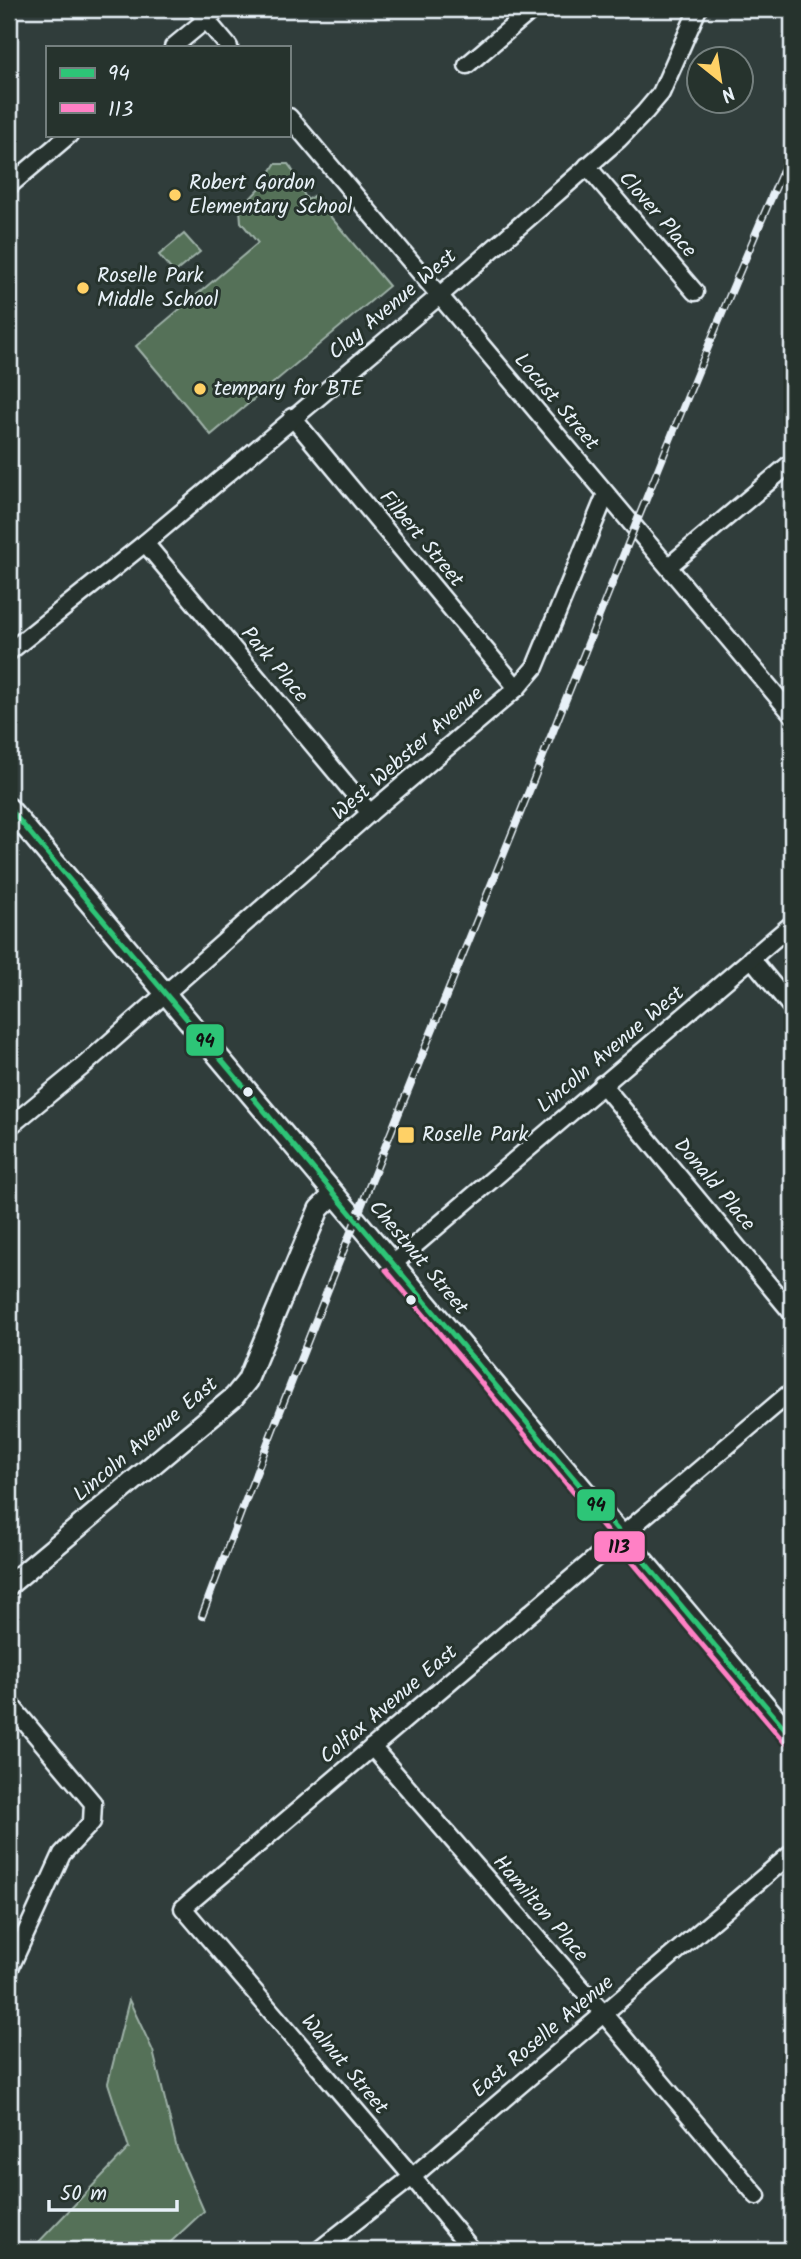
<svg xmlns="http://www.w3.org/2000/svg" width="801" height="2259" font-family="Kalam,sans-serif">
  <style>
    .green { fill: #557158; stroke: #9eb1a8; stroke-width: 2 }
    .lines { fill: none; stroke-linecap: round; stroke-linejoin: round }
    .minor-casing { stroke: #e8f1f8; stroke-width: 21 }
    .tertiary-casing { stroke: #e8f1f8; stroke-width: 24 }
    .minor { stroke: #26332d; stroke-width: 16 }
    .tertiary { stroke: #26332d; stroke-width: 19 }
    .rail-casing { stroke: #e8f1f8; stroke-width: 8 }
    .rail { stroke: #26332d; stroke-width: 5; stroke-dasharray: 16; stroke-linecap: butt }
    .bus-1-casing { stroke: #26332d; stroke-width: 10 }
    .bus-2-casing { stroke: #26332d; stroke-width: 10 }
    .bus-1 { stroke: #2dc577; stroke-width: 5 }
    .bus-2 { stroke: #ff80c5; stroke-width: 5 }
    .poi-dot { fill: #ffd166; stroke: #26332d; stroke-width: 2.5 }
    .bus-dot { fill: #e8f1f8; stroke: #26332d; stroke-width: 2.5 }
    .labels { text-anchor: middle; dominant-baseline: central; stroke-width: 6; stroke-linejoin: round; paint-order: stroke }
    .poi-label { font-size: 21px; fill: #e8f1f8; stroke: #26332d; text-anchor: start }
    .street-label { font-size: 21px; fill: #e8f1f8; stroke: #26332d }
    .line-badge { stroke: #26332d; stroke-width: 2.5 }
    .pale-badge-label { font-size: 19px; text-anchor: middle; font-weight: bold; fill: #111 }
  </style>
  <rect width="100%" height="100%" fill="#303d3b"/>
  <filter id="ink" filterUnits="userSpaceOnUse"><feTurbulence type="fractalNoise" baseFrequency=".0143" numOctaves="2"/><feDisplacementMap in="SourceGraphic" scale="14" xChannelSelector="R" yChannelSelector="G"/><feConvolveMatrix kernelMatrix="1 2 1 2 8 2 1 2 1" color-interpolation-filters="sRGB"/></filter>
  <g filter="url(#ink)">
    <!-- green -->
    <g class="green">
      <path d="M275,164h13c10,11 10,25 20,36l5,-4 76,90 -178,149 -75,-89 122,-103 -17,-21 -1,-13 22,-23z"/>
      <path d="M184,234l16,18 -26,21 -15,-18z"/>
      <path d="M129,2000l24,51 24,98 27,62 -42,39h-131l98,-102 -21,-65z"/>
    </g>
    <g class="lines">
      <!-- minor casing -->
      <g class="minor-casing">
        <g id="minor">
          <path d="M197,9l32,38"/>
          <path d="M173,47l46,-38"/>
          <path d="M467,65l66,-56"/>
          <path d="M289,117l503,597"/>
          <path d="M587,166l108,126"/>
          <path d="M9,186l60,-51"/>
          <path d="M292,417l225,271"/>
          <path d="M145,543l225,270"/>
          <path d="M669,566l123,-104"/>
          <path d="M9,652l136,-109 294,-247 180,-157 26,-27 16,-19 37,-84"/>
          <path d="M751,958l41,50"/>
          <path d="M602,1084l190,229"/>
          <path d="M9,1127l73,-60 288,-254 147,-125 18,-21 71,-173"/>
          <path d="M393,1264l399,-340"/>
          <path d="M9,1703l84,100 -1,19 -30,32 -53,116"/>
          <path d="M372,1747l231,266 154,183"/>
          <path d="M319,2250l93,-73 380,-324"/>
          <path d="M472,2250l-68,-83 -221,-259 609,-517"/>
        </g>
      </g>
      <!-- tertiary casing -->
      <g class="tertiary-casing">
        <g id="tertiary">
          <path d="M9,808l783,929"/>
          <path d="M9,1585l225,-188 13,-16 72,-172 15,-15"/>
        </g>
      </g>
      <!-- minor -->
      <use href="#minor" class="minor"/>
      <!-- tertiary -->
      <use href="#tertiary" class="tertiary"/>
      <!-- rail casing -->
      <g class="rail-casing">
        <path id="rail" d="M202,1616c99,-266 207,-528 313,-790 91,-226 179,-453 277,-676"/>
      </g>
      <!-- rail -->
      <use href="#rail" class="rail"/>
      <!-- bus-1 casing -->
      <g class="bus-1-casing">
        <path id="bus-1" d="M9,808l783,929"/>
      </g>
      <!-- bus-2 casing -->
      <g class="bus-2-casing">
        <path id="bus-2" d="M386,1270l399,473"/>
      </g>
      <!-- bus-1 -->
      <use href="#bus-1" class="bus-1"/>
      <!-- bus-2 -->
      <use href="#bus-2" class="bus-2"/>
    </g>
  </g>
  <!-- markers -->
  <g class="poi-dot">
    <circle cx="175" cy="195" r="7"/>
    <circle cx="83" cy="288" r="7"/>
    <circle cx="200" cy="389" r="7"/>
    <rect x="397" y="1126" width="18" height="18" rx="3.5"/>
  </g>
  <g class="bus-dot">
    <circle cx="248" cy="1092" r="6"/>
    <circle cx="411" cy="1300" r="6"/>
  </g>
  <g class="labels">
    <!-- poi labels -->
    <g class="poi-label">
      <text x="189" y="183">Robert Gordon<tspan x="189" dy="24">Elementary School</tspan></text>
      <text x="97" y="276">Roselle Park<tspan x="97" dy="24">Middle School</tspan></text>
      <text x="214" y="389">tempary for BTE</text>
      <text x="422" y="1135">Roselle Park</text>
    </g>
    <!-- street labels -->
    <g class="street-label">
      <text transform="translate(657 215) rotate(49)">Clover Place</text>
      <text transform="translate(393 305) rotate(-40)">Clay Avenue West</text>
      <text transform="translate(556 402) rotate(50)">Locust Street</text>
      <text transform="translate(421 539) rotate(50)">Filbert Street</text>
      <text transform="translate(274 665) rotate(50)">Park Place</text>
      <text transform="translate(408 754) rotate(-41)">West Webster Avenue</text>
      <text transform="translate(611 1050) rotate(-40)">Lincoln Avenue West</text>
      <text transform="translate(714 1185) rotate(50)">Donald Place</text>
      <text transform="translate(418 1258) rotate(50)">Chestnut Street</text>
      <text transform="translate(146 1440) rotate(-40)">Lincoln Avenue East</text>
      <text transform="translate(389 1705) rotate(-40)">Colfax Avenue East</text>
      <text transform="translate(540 1909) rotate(49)">Hamilton Place</text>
      <text transform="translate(543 2037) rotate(-40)">East Roselle Avenue</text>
      <text transform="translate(344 2065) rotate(50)">Walnut Street</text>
    </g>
  </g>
  <g class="line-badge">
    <rect x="185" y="1023" width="40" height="34" rx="7" fill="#2dc577"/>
    <rect x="576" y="1488" width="40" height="34" rx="7" fill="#2dc577"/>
    <rect x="593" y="1530" width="53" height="33" rx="7" fill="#ff80c5"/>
  </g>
  <g class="pale-badge-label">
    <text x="205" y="1047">94</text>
    <text x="596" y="1511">94</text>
    <text x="619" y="1553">113</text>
  </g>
  <!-- margin -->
  <rect width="801" height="2259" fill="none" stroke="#26332d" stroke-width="35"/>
  <rect x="18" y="18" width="766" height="2224" fill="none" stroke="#e8f1f8" stroke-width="2.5" filter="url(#ink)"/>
  <!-- legend -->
  <rect x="46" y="46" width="245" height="91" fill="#26332d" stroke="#747f7e" stroke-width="2"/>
  <rect x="60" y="68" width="35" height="10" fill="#2dc577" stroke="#747f7e" stroke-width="2"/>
  <text x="108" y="80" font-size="21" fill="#e8f1f8">94</text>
  <rect x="60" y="103" width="35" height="10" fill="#ff80c5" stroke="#747f7e" stroke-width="2"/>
  <text x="108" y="116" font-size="21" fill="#e8f1f8">113</text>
  <!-- north arrow -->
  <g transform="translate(720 80) rotate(150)"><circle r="33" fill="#26332d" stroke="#747f7e" stroke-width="2"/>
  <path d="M0-5L12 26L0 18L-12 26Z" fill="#ffd166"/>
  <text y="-10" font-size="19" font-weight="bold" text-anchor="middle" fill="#e8f1f8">N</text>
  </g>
  <!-- scale -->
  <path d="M49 2200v10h128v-10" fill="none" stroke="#e8f1f8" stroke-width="3.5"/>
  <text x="60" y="2200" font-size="21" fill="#e8f1f8" stroke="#26332d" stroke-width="5" paint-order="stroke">50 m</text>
</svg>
